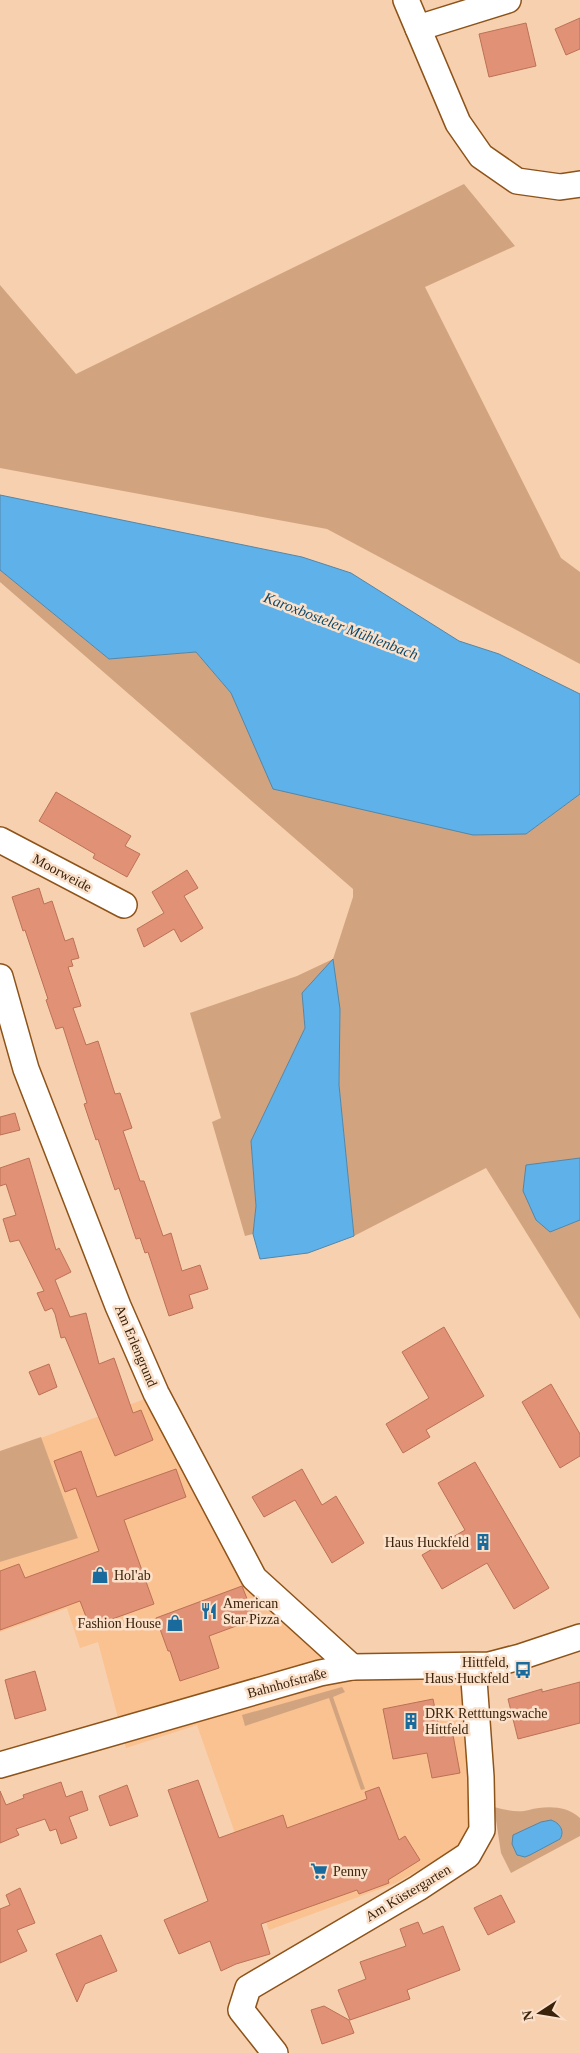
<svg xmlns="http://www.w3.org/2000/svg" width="580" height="2053" font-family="Georgia,serif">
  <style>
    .built { fill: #fac191 }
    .green { fill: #d1a47f }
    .water { fill: #5fb1ea; stroke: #5486a7 }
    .building { fill: #e19276; stroke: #bc7155 }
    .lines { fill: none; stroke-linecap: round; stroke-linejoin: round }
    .minor-casing { stroke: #8d5319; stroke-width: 28 }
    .minor { stroke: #fff; stroke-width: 25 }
    .labels { text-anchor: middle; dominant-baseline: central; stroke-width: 5; stroke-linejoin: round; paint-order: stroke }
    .street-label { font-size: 14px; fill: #3b230b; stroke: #fbe0ca }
    .poi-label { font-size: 14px; fill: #3b230b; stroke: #fbe0ca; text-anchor: start }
    .water-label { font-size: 15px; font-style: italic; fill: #094b70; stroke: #fbe0ca }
  </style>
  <rect width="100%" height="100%" fill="#f7d0af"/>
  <!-- built -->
  <path class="built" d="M150,1397l98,186 68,64 153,31 6,150 -14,18 -65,37 -127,47 -72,-205 -71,23 -28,-106 -18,6 -13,-40 -67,24v-70l78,-25 -37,-99z"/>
  <!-- green -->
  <g class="green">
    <path d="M464,184l51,62 -90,41 136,271 19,14v92l-253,-135 -327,-61v-183l76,89z"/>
    <path d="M0,570l109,89 87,-7 35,41 43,96 252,45 54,-40v525l-94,-151 -132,68 -15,-151 1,-76 -38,-16 3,35 -54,113 5,65 -3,28 -8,2 -33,-114 9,-4 -31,-105 107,-37 36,-17 20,-62v-8l-353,-307z"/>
    <path d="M41,1437l37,101 -78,24v-111z"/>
    <path d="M342,1687l3,5 -12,5 32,92 -4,1 -32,-92 -84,28 -3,-11z"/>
    <path d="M494,1807c11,3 24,6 35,3 16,-4 37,-5 51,8v18l-69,37 -10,-20z"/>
  </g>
  <!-- water -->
  <g class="water">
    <path d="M0,495l302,62 49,16 108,68 40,13 81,40v100l-54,40 -53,1 -200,-46 -42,-96 -35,-41 -87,7 -109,-89z"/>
    <path d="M333,959l7,50 -1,76 15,151 -46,17 -48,6 -7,-25 3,-28 -5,-65 54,-113 -3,-35z"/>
    <path d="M580,1158v62l-30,12 -14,-12 -13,-29 3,-26z"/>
    <path d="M551,1820c9,3 14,11 9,19l-30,16 -5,2 -8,-2 -5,-11 1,-9 28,-13z"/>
  </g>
  <!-- building -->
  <g class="building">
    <path d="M580,18v31l-14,6 -11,-26z"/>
    <path d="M526,23l10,43 -47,11 -10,-43z"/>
    <path d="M56,792l75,44 -6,10 15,8 -13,23 -34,-19 2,-4 -56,-33z"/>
    <path d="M187,870l11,18 -14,8 19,32 -22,14 -7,-13 -30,18 -7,-18 27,-16 -12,-21z"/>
    <path d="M39,888l5,16 8,-3 13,40 8,-3 6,20 -8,2 2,6 -5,1 13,39 -8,2 13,37 12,-4 17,53 5,-1 12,35 -9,3 17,50h4l19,55 8,-3 11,38 18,-6 8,24 -19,6 4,13 -24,8 -21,-64 -3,1 -5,-15 -4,1 -17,-51 -4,2 -17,-51 -2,1 -12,-36 3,-1 -24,-76 -7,2 -10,-29 2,-1 -23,-69 -2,1 -11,-34z"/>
    <path d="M15,1113l5,17 -20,5v-18z"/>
    <path d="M29,1158l27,92 3,-2 12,24 -16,8 15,37 16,-4 13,51 15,-6 19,55 8,-3 12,30 -38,16 -50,-119 -4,1 -6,-24 -3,-6 -7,3 -8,-18 7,-2 -25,-51 -9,2 -7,-23 13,-4 -10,-31 -6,2v-18z"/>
    <path d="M444,1327l40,69 -58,34 4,7 -27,16 -17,-29 43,-26 -27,-46z"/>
    <path d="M49,1364l8,23 -18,8 -10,-23z"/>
    <path d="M551,1384l29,50v22l-20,12 -38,-66z"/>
    <path d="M81,1451l16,46 79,-28 10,28 -62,23 30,84 -64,23 -10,-26 -80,29v-59l19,-7 6,14 74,-27 -23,-63 -11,4 -11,-31z"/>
    <path d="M475,1462l74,126 -35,21 -27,-46 -45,26 -20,-34 43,-25 -27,-47z"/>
    <path d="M302,1469l20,36 14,-9 28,47 -32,20 -37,-63 -31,17 -12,-20z"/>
    <path d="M242,1586l13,33 -46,17 10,32 -39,13 -10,-30h-2l-12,-33z"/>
    <path d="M35,1671l11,39 -31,9 -10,-39z"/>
    <path d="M580,1682v41l-62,16 -10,-40 34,-10v3z"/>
    <path d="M433,1699l8,38 12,-2 7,38 -28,5 -5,-25 -34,6 -10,-50z"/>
    <path d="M198,1780l21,58 64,-23 4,13 80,-29 -2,-7 14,-5 20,53 6,-4 15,24 -32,20 1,3 -30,11 -2,-4 -96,34 9,30 -34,10 -15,7 -11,-30 -31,13 -15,-34 44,-19 -40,-111z"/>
    <path d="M61,1782l5,15 16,-6 6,19 -19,7 8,21 -16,6 -5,-15 -6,2 -5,-12 -29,10 3,6 -19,8v-52l6,14 18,-7 -1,-3z"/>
    <path d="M127,1785l11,31 -28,10 -11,-30z"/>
    <path d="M20,1888l15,35 -18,7 10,21 -27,12v-54l10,-4 -4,-10z"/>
    <path d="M501,1895l14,27 -27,13 -14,-27z"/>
    <path d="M418,1922l5,12 20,-8 17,44 -53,20 3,9 -60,21 -12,-30 28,-11 -6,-17 46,-16 -6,-17z"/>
    <path d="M101,1935l16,36 -32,13 -8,18 -21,-48z"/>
    <path d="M324,2006l25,14 5,13 -32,11 -11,-34z"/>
  </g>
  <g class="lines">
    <!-- minor casing -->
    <g class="minor-casing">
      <g id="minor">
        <path d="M406,0l52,123 23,33 36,25 43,6 20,-3"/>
        <path d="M418,28l90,-28"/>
        <path d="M0,840l124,65"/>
        <path d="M0,977l26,92 92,237 38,87 98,185 98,89"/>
        <path d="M0,1765l320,-92 32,-6 137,-2 31,-8 60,-20"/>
        <path d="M275,2053l-34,-43 7,-22 170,-100 50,-33 14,-25 -1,-53 -8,-111"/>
      </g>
    </g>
    <!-- minor -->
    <use href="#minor" class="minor"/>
  </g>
  <!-- icons -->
  <defs>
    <g id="building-bare" transform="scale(1.35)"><path d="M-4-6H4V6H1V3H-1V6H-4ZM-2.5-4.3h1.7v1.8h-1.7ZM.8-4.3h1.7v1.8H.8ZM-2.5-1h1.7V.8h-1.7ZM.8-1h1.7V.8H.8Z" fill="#196b9d" stroke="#fbe0ca" stroke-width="2.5" paint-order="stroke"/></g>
    <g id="shop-bare" transform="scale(1.35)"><path d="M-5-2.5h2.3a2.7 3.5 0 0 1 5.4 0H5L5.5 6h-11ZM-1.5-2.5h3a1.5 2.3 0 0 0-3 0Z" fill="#196b9d" stroke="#fbe0ca" stroke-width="2.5" paint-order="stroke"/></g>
    <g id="restaurant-bare" transform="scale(1.35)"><path d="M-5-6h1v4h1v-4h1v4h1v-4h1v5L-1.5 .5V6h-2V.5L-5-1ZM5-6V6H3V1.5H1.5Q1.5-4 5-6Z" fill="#196b9d" stroke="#fbe0ca" stroke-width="2.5" paint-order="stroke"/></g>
    <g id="bus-bare" transform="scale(1.35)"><path d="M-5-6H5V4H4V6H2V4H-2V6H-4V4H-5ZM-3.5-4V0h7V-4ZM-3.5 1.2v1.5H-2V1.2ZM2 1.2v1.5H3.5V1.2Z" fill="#196b9d" stroke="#fbe0ca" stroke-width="2.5" paint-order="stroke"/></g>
    <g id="supermarket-bare" transform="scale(1.35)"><path d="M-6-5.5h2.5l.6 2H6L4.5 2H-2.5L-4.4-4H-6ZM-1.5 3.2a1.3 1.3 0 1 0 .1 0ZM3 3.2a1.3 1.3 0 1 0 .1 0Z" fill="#196b9d" stroke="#fbe0ca" stroke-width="2.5" paint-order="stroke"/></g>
  </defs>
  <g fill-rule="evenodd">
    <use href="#building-bare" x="483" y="1542"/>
    <use href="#shop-bare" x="100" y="1575"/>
    <use href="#restaurant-bare" x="209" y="1611"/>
    <use href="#shop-bare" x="175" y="1623"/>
    <use href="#bus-bare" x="523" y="1670"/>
    <use href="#building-bare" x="411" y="1721"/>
    <use href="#supermarket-bare" x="319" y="1871"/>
  </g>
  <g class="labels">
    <!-- street labels -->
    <g class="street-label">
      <text transform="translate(62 873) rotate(28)">Moorweide</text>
      <text transform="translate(136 1346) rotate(67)">Am Erlengrund</text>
      <text transform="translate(287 1683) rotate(-15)">Bahnhofstraße</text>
      <text transform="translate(408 1893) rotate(-31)">Am Küstergarten</text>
    </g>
    <!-- poi labels -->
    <g class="poi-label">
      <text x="469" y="1542" text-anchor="end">Haus Huckfeld</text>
      <text x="114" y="1575">Hol'ab</text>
      <text x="223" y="1603">American<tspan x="223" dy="16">Star Pizza</tspan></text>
      <text x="161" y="1623" text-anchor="end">Fashion House</text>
      <text x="509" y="1662" text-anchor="end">Hittfeld,<tspan x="509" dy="16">Haus Huckfeld</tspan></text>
      <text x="425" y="1713">DRK Retttungswache<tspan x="425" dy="16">Hittfeld</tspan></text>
      <text x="333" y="1871">Penny</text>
    </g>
    <!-- water labels -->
    <g class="water-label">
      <text transform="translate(341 626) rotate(21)">Karoxbosteler Mühlenbach</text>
    </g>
  </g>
  <!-- north arrow -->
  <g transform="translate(540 2013) rotate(258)" stroke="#fbe0ca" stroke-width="4" paint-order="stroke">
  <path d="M0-4L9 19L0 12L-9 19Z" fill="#3b230b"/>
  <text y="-8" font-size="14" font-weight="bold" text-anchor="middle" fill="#3b230b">N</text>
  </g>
</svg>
